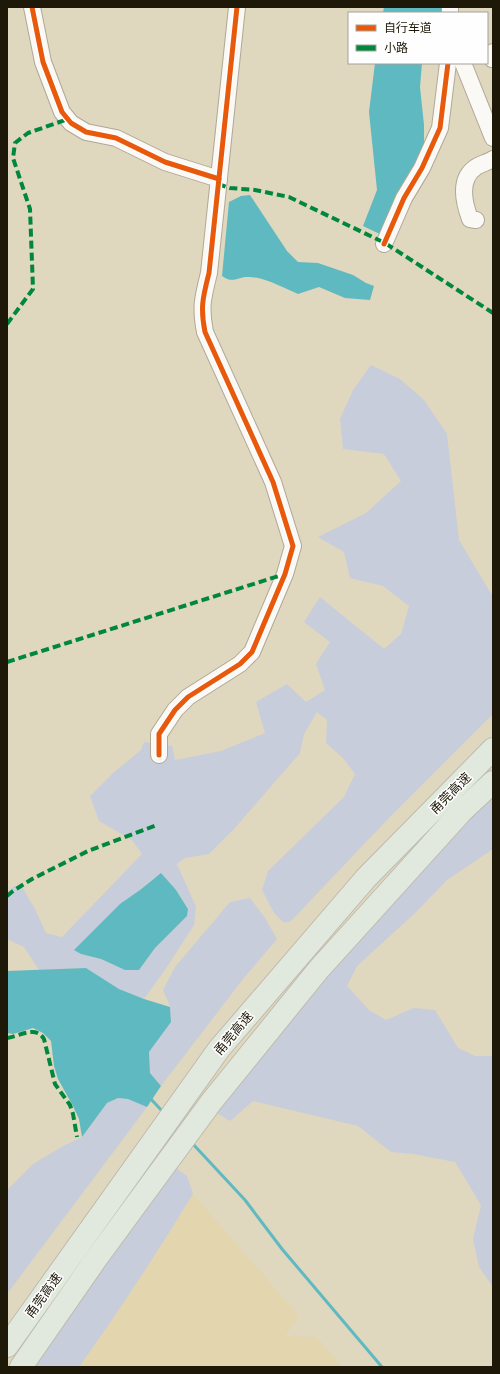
<svg xmlns="http://www.w3.org/2000/svg" width="500" height="1374" font-family="Montserrat,'Noto Sans SC',sans-serif">
  <style>
    .built { fill: #e3d6af }
    .green { fill: #c8cddc; fill-rule: evenodd }
    .water { fill: #5fb9c0 }
    .lines { fill: none; stroke-linecap: round; stroke-linejoin: round }
    .stream { stroke: #5fb9c0; stroke-width: 3 }
    .minor-casing { stroke: #afa895; stroke-width: 18 }
    .highway-casing { stroke: #bebaad; stroke-width: 24 }
    .minor { stroke: #faf9f5; stroke-width: 16 }
    .highway { stroke: #e1e9de; stroke-width: 22 }
    .quiet { stroke: #00873e; stroke-width: 4; stroke-dasharray: 8 4; stroke-linecap: butt }
    .cycleway-casing { stroke: #fefefe; stroke-width: 8 }
    .cycleway { stroke: #e8590c; stroke-width: 5 }
    .labels { text-anchor: middle; dominant-baseline: central; stroke-width: 3; stroke-linejoin: round; paint-order: stroke }
    .street-label { font-size: 13px; fill: #1d1807; stroke: #fefefe }
  </style>
  <rect width="100%" height="100%" fill="#dfd7be"/>
  <!-- built -->
  <path class="built" d="M193,1194l106,122 -14,20 32,1 25,30h-263l89,-132z"/>
  <!-- green -->
  <g class="green">
    <path d="M371,365l29,14 24,21 23,34 12,106 34,57v117l-107,107 -95,100 -7,2 -10,-10 -12,-23 6,-19 76,-74 11,-23 -12,-16 -17,-15 1,-23 -10,-8 -13,22 -4,19 -66,76 -25,25 -24,4 -8,6 19,43 -2,18 -29,45 -21,29 -25,-10 -33,-21 -47,2 -15,-23 -17,-8v-47l7,-6 8,1 13,22 11,24 16,4 80,-83 -10,-14 -33,-19 -9,-25 23,-23 28,-23 3,-8 28,4 3,14 46,-9 44,-18 -9,-31 31,-18 19,18 19,-12 -9,-26 14,-22 -26,-20 16,-25 64,52 17,-15 8,-28 -26,-20 -33,-8 -6,-26 -26,-15 48,-24 35,-32 -17,-27 -41,-5 -3,-30 13,-29zM154,878l22,12 12,18 -1,8 -32,32 -16,22 -26,-5 -12,-6 -20,-5 59,-64z"/>
    <path d="M493,795v54l-46,31 -33,34 -57,52 -10,20 22,24 17,10 28,-12 21,2 23,38 17,8h18v231l-14,-20 -6,-28 8,-34 -26,-43 -42,-8 -22,-2 -33,-26 -105,-25 -23,20 -18,-11 107,-129 150,-163z"/>
    <path d="M250,898l15,20 12,21 -34,40 -82,107 -11,-13 -1,-21 22,-30 -1,-16 -7,-16 12,-23 55,-65z"/>
    <path d="M118,1098l10,1 19,8 -140,187v-104l26,-26 30,-18 19,-9 25,-34z"/>
    <path d="M168,1162l19,14 6,18c-36,59 -74,117 -114,173h-50z"/>
  </g>
  <!-- water -->
  <g class="water">
    <path d="M384,7h59l-2,6h-58z"/>
    <path d="M375,63h47l-2,24 4,38v26l-40,85 -21,-10 14,-36 -8,-78z"/>
    <path d="M250,195l37,56 11,11 20,1 35,12 13,8 8,3 -4,14 -25,-2 -26,-11 -21,7c-14,-6 -36,-18 -51,-17 -10,0 -14,7 -25,-1l7,-74 12,-6z"/>
    <path d="M161,873l15,17 12,19 -1,7 -32,32 -16,22h-14l-24,-11 -20,-5 -7,-4 46,-46 20,-14z"/>
    <path d="M86,968l33,21 25,10 26,8 1,15 -22,30 1,21 11,13 -14,21 -19,-8 -10,-1 -11,5 -25,34 -3,-18 -6,-13 -15,-27 -4,-13 -3,-25 -8,-8 -10,-5 -20,6 -6,-1v-62z"/>
  </g>
  <g class="lines">
    <!-- stream -->
    <g class="stream">
      <path d="M150,1098l13,14"/>
      <path d="M192,1143l53,57 37,49 100,118"/>
    </g>
    <!-- minor casing -->
    <g class="minor-casing">
      <g id="minor">
        <path d="M32,7l11,55 19,50 9,11 15,9 30,6 49,24 54,17"/>
        <path d="M450,7v6"/>
        <path d="M492,59l1,-7"/>
        <path d="M463,63l30,75"/>
        <path d="M476,220l-6,-1c-6,-16 -12,-40 6,-52 5,-3 12,-5 17,-8"/>
        <path d="M384,244l20,-46 18,-30 18,-40 8,-65"/>
        <path d="M159,755v-21l16,-24 13,-13 52,-33 12,-12 33,-78 8,-28 -20,-64 -68,-150c-5,-25 -2,-35 4,-59l28,-266"/>
      </g>
    </g>
    <!-- highway casing -->
    <g class="highway-casing">
      <g id="highway">
        <path d="M7,1346l212,-297 147,-171 127,-129"/>
        <path d="M21,1367l75,-108 116,-158 107,-132 143,-158 31,-29"/>
      </g>
    </g>
    <!-- minor -->
    <use href="#minor" class="minor"/>
    <!-- highway -->
    <use href="#highway" class="highway"/>
    <!-- quiet -->
    <g class="quiet">
      <path d="M218,184l12,4 25,2 34,7 96,46 108,70"/>
      <path d="M7,324l26,-35 -3,-80 -17,-51 2,-15 13,-10 40,-14"/>
      <path d="M7,662l278,-88"/>
      <path d="M7,896l6,-5 19,-12 56,-28 69,-26"/>
      <path d="M7,1038c13,-2 29,-13 37,1l11,45 15,21 3,9 4,23"/>
    </g>
    <!-- cycleway casing -->
    <g class="cycleway-casing">
      <g id="cycleway">
        <path d="M32,7l11,55 19,50 9,11 15,9 30,6 49,24 54,17"/>
        <path d="M384,244l20,-46 18,-30 18,-40 8,-65"/>
        <path d="M159,755v-21l16,-24 13,-13 52,-33 12,-12 33,-78 8,-28 -20,-64 -68,-150c-5,-25 -2,-35 4,-59l28,-266"/>
      </g>
    </g>
    <!-- cycleway -->
    <use href="#cycleway" class="cycleway"/>
  </g>
  <g class="labels">
    <!-- street labels -->
    <g class="street-label">
      <text transform="translate(450 793) rotate(-45)">甬莞高速</text>
      <text transform="translate(233 1033) rotate(-50)">甬莞高速</text>
      <text transform="translate(43 1295) rotate(-54)">甬莞高速</text>
    </g>
  </g>
  <!-- border -->
  <rect width="500" height="1374" fill="none" stroke="#1d1807" stroke-width="16"/>
  <!-- legend -->
  <rect x="348" y="12" width="140" height="52" fill="#fefefe" stroke="#a4a29b"/>
  <rect x="356" y="25" width="20" height="6" fill="#e8590c" stroke="#a4a29b"/>
  <text x="384" y="32" font-size="12" fill="#1d1807">自行车道</text>
  <rect x="356" y="45" width="20" height="6" fill="#00873e" stroke="#a4a29b"/>
  <text x="384" y="52" font-size="12" fill="#1d1807">小路</text>
</svg>
